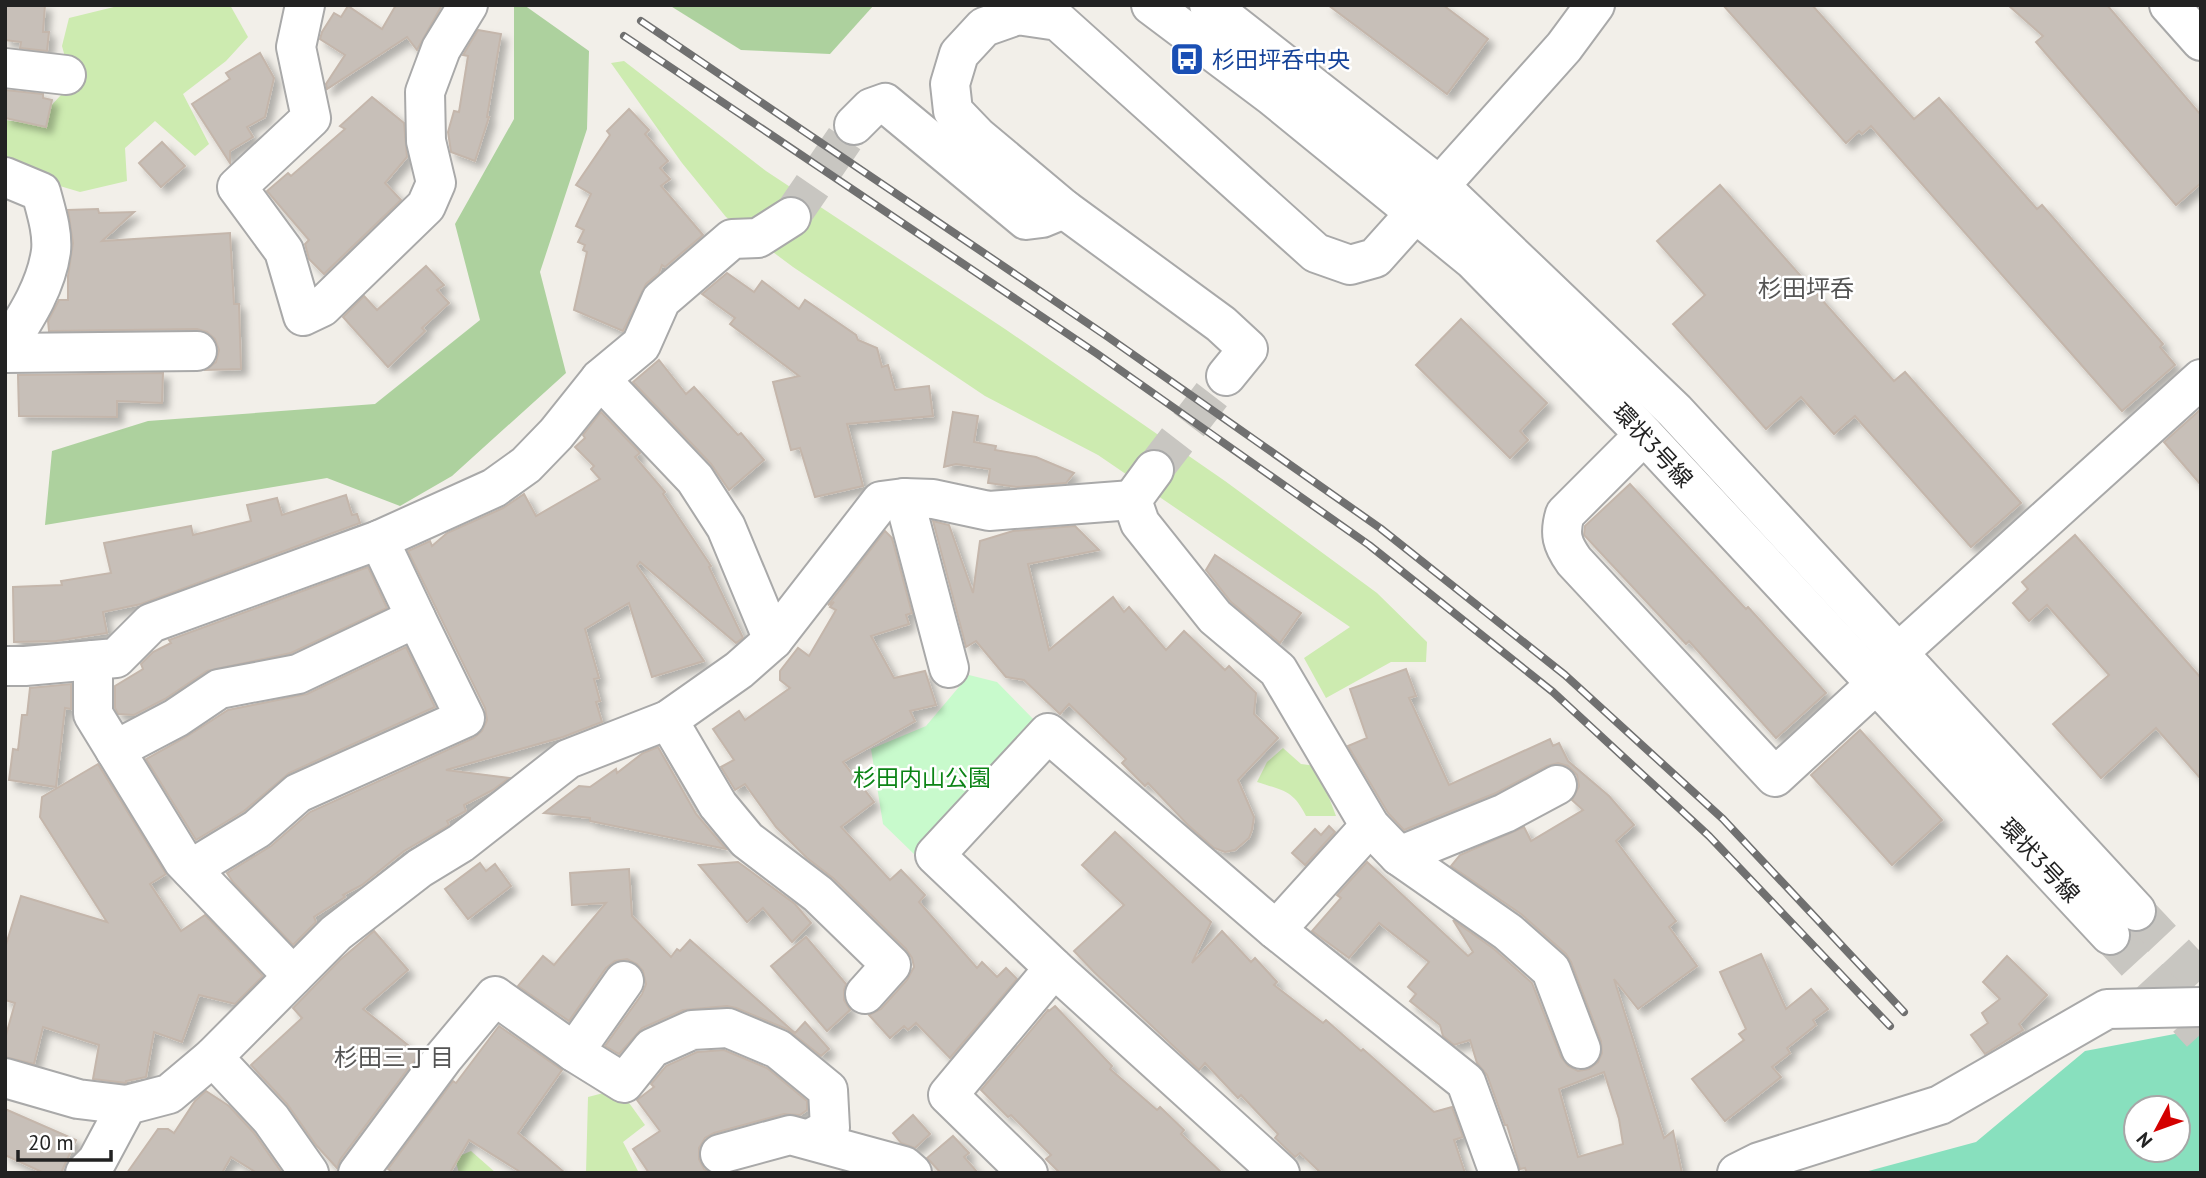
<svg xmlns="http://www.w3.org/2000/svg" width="2206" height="1178" font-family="'PT Sans','Noto Sans JP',sans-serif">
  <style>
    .grass { fill: #cdebb0 }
    .forest { fill: #add19e }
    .park { fill: #c8facc }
    .pitch { fill: #88e0be; fill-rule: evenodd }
    .building { fill: #c7bfb8; stroke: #c4b6ab; stroke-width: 2; fill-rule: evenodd; filter: url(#shadow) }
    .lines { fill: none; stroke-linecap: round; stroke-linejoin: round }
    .minor-tunnel { stroke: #c8c6c1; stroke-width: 38; stroke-dasharray: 38 19; stroke-linecap: butt }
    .minor-casing { stroke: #a9a9a9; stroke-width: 42 }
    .minor { stroke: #fff; stroke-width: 38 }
    .rail-casing { stroke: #707070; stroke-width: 8 }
    .rail { stroke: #fff; stroke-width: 5; stroke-dasharray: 16; stroke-linecap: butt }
    .labels { text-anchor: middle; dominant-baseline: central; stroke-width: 5; stroke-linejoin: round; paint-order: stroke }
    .transit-label { font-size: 23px; fill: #164399; stroke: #fff; text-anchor: start }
    .street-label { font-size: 23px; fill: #222; stroke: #fff }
    .park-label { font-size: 23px; fill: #0c8416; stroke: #fff }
    .neighbourhood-label { font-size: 24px; fill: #555; stroke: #fff }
  </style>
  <defs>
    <filter id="shadow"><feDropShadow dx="6" dy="6" stdDeviation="3.5" flood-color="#0004"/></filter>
  </defs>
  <rect width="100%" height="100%" fill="#f2efe9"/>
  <!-- grass -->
  <g class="grass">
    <path d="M122,5h108l18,32 -22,24 -43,33 26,50 -14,12 -40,-35 -30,27 2,33 -47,11 -47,-14 -28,-11v-47l21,3 23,-15 23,-25 -10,-37 7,-28z"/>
    <path d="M624,61l142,110 239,158 220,152 152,112 50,49 -1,20h-35l-65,36 -22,-40 46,-31 -252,-172 -113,-59 -192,-129 -67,-50 -44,-54 -71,-100z"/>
    <path d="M1283,748l18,16 16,2 19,50h-30c-13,-26 -22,-25 -49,-34l10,-20z"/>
    <path d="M619,1089l26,36 -22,17 16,31h-53l2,-76z"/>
    <path d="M471,1151l25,22h-37l-4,-15z"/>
  </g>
  <!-- forest -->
  <g class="forest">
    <path d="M514,5h10l65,46 -2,78 -47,143 26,101 -114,103 -52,30 -73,-28 -282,47 7,-74 96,-30 227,-17 105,-84 -25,-96 59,-105z"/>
    <path d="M669,5h205l-44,49 -89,-4z"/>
  </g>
  <!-- park -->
  <path class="park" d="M969,675l28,7 41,42 -124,130 -31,-30 -12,-75 55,-23z"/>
  <!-- pitch -->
  <path class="pitch" d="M2201,1029v144h-340l115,-31 109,-91zM2136,1108h42v42h-42z"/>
  <!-- building -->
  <g class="building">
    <path d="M5,5h40l-2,27h6l-2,19 -27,-3 1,-6 -16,-2z"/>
    <path d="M396,5h46l-25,45 -10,-13 -80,52 -1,-5 19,-29 -25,-16 2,-7 12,-19 7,4 7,-11 34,23z"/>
    <path d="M1328,5h115l45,34 -41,55z"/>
    <path d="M1723,5h89l102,114 25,-21 98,111 5,-4 121,139 -3,3 15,18 -53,46 -251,-285 -9,8 -3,-3 -13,12z"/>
    <path d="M2008,5h99l94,110v68l-25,22 -140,-163 7,-6z"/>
    <path d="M478,30l23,4 -14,83h2l-14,44 -24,-9 -3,-20 6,-21 5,1 9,-56 -5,-1z"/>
    <path d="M260,53l14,25 -9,39 -18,10 6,10 -23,14v12l-38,-59 38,-25 -4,-6z"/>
    <path d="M5,90l38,4v4l9,2 -6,27 -41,-9z"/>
    <path d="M372,97l32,26 3,34 -22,26 16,17 -77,74 -15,-15 -4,-15 4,-4 -42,-49 21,-18 3,3 54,-47 -5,-3z"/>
    <path d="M629,109l20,21 -4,4 23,27 -8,7 10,11 -9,7 42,49 -38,32 -3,-2 -3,8 -13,11 -23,47 -49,-21 13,-58 -4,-2 2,-5 -7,-3 6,-12 -8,-4 15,-32 -15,-9 34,-50 -3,-4z"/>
    <path d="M162,142l23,24 -24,21 -22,-24z"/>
    <path d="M1720,185l174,196 11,-9 116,131 -50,44 -116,-131 -21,18 -33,-37 -35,32 -93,-105 32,-29 -48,-54z"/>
    <path d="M98,209l1,4 35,-1 -32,29 128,-8 4,71h5l2,65 -35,1 10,-8 3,-12 -4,-11 -8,-7 -10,-3 -148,2 -1,-10 11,-21h9v-24l5,-33 -5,-33z"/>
    <path d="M426,266l18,19 -7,5 12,13 -27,25 3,3 -37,36 -45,-50 21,-21 13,14z"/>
    <path d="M727,273l27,19 8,-11 37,28 6,-9 51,35 2,5 19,8 5,19 6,-2 7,25 34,-4 4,30 -86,8 16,62 -48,11 -15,-49 -9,2 -18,-68 26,-6 -69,-52 5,-6 -33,-24z"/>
    <path d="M1461,319l86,84 -27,28 8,9 -18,18 -94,-93z"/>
    <path d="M659,360l27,34 8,-7 44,48 3,-2 23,27 -35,30 -18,-26 -78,-82z"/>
    <path d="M163,373l-1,30 -45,-2v16l-98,-1 -1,-41z"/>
    <path d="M2201,409v76l-37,-43z"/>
    <path d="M601,412l39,41 -5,4 30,35 -2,2 48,72 -2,1 34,71 -7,5 -96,-81 -3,4 67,95 -52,16 -23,-74 -44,26 14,49 -5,1 6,22 -4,1 6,20 -39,15 -117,33 63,8 -16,12 -29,15 2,6 -19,10 2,4 -45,26 -42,34 -19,10 2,2 -31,20 2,5 -23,23 -60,-63 -6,-9 44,-27 39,-34 164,-74 8,-7 5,-11 -2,-12 -77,-157 22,-10 2,5 15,-13 56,-25 21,-14 12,22 64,-37 -9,-10 3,-3 -19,-19 10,-9 -2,-3z"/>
    <path d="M953,412l25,4 -4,26 22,4 -1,4 41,7 38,16 -8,10 -49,4 -29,-4 2,-14 -34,-5 -12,3z"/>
    <path d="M1630,484l116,125 2,-2 78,86 -50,45 -87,-97 -3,3 -102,-109 1,-9z"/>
    <path d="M346,495l6,20 5,-1 3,9 -219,81 -38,8 4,21 -51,8 -42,1 -1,-55 49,-2 -1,-4 50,-8 -7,-30 87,-17 2,9 58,-14 -4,-16 30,-7 5,17z"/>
    <path d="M933,521l16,4 24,68 7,-52 33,-10 62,-5 24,24 -71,14 21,86 64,-53 11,15 5,-5 37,43 18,-19 41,39 4,-4 27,27 -2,21 24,24 -40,42 16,37 -2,13 -3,8 -14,12 -10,2 -11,-4 -26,-23 -40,-42 -3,3 -23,-23 4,-4 -57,-55 -9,10 -36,-34 -18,-3 -30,-36 -10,6z"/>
    <path d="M885,531l7,7 20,75 -6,2 3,9 -38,12 23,42 31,-7 11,34 -26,6 5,10 -72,41 31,40 -33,25 49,53 11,-10 24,25 -6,7 58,66 5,-6 15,15 9,-9 11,11 -67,79 -34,-35 -8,7 -4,-4 -14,12 -21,-23 12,-6 26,-29 7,-13 -2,-9 -6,-9 -73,-71 -26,-20 -31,-31 -31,-43 -10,6 -14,-23 13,-7 -21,-31 26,-18 6,9 45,-32 -10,-8v-9l18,-23 11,8 27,-46 -6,-3 4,-5 -6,3z"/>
    <path d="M2075,535l126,143v101l-45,-51 -55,50 -48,-54 56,-49 -62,-70 -18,16 -16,-18 15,-14 -6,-7z"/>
    <path d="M1215,555l86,58 -21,30 -49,-41 -25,-32z"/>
    <path d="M368,567l19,41 -96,45 -84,18 -42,28 -31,16 -16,-1 -3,-6v-22l28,-17 -2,-5 12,-12 18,-9 -2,-3z"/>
    <path d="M406,647l29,60 -146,66 -45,38 -48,29 -50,-81 40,-22 42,-27 79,-16z"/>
    <path d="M1406,669l10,27 -7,2 40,87 101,-46 3,7 6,-3 9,18 41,35 25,29 -18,16 60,80 -7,6 28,39 -59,43 -24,-30 50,159 9,-7 9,42h-155l-2,-5 -5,1 -13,-44h-2l-18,-50 -10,-12 -7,-23 -16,5 -11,-9 -3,-11 -30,-24 6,-7 -8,-7 21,-25 -50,-39 -30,35 -37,-27 29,-33 -4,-3 30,-33 101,94 5,-4 -20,-32 41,29 38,34 29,74 7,9 10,5 11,-2 9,-7 4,-9 -1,-12 -30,-79 -5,-8 -45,-40 -70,-48 9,-11 64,-28 7,14 52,-31 -11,-10 7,-14 -2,-11 -9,-9 -10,-3 -11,3 -51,27 -92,37 -16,-17 -40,-67 19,-8 -17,-49zM1604,1072l15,47 4,25 -45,13 -19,-68z"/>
    <path d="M71,684v25l-6,-1 -9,79 -47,-7 4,-31 5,1 4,-35h5l3,-27z"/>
    <path d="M1860,730l82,90 -50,45 -81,-90z"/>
    <path d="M658,747l38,67 30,35 -136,-28v-3l-46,-5 35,-27 11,1 26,-18 1,4 26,-20z"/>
    <path d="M98,764l68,110 -16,10 31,47 24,-16 58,61 -28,28 -36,-9 -17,47 -28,-10 -8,45 -20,4v2l-33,-4 6,-34 -56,-18 -9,37 -29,-7v-18l10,-36 -10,-3v-52l16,-52 86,26 -67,-105 2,-20z"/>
    <path d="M1329,826l6,6 -30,33 -13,-12 23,-24 6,6z"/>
    <path d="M1115,832l96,90 -19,41 30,-32 29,31 4,-4 22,24 -3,3 49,38 3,-3 35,31 2,-2 71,63 18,-5 11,30 -9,3 11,33h-144l-21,-20 -5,4 -20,-19 3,-4 -37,-39 -3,3 -33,-35 -6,7 -105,-98 -20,-21 50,-46 -42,-40z"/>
    <path d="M738,862l57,42 16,19 -19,19 -29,-34 -16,14 -48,-57z"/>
    <path d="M480,863l6,8 9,-7 16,22 -43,33 -23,-30z"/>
    <path d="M629,869l3,47 39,41 6,-8 3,2 10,-11 105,93 10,-11 24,27 -8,7 -34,-27 -51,-21 -9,-2 -44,4 -41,18 -23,26 -14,-8 37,-52 4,-10 -3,-13 -6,-7 -10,-5 -12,2 -9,7 -37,53 -51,-35 25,-30 11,9 52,-62 -34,2 -2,-32z"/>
    <path d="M374,931l34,39 -45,39 56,45 -79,106 -3,8 -21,-23 -29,-41 -36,-39 51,-47 -9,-10 47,-48z"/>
    <path d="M806,937l40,47 -2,6v10l6,10 -23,21 -56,-65z"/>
    <path d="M1761,954l25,55 25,-20 17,20 -15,11 3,5 -29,23 3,5 -18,14 9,10 -56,44 -33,-42 52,-39 -5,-6 7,-5 -26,-57z"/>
    <path d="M2007,956l40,39 -28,29 4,6 -38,24 -14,-19 17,-12 -6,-10 18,-14 -17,-17z"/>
    <path d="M1055,1006l57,60 -2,3 47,41 3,-3 24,23 -3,4 41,39h-162l-14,-14 5,-4 -40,-40 -3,2 -27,-27 67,-80 1,1z"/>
    <path d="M499,1026l63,44 -44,63 47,40h-43l-53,-33 -19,33h-56l-6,-4 65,-88 3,2z"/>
    <path d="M724,1050l43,18 40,33v9l-7,5 -16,-1 -70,19 -9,5 -6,10v11l5,10 6,4h-61l-16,-24 27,-18 -23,-31 17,-13 -3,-3 15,-18 31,-14z"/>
    <path d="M206,1091l23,15 25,27 28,40h-25l-26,-16 -9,16h-95l31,-44h10l6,4 21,-32z"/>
    <path d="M5,1109l71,31 -15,33h-17l-39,-18z"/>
    <path d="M913,1115l17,19 -15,14 -14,-5 -8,-10z"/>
    <path d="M953,1136l16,17 -5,4 14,16h-37l-14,-15z"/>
  </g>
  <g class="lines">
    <!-- minor-tunnel -->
    <g class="minor-tunnel">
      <path d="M791,217l63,-92"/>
      <path d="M1154,470l72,-94"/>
      <path d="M2136,911l65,69"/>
      <path d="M2110,935l91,99"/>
    </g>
    <!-- minor casing -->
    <g class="minor-casing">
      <g id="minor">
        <path d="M305,5l-9,42 15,71 -74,69 47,64 19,65 19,-9 104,-101 10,-23 -10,-42 -1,-49 16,-43 27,-44"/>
        <path d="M1151,5l121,91 201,164 161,164 476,511"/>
        <path d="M1209,5l232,182 234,224 461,500"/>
        <path d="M2169,5l32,36"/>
        <path d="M5,68l61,7"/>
        <path d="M854,125l17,-17 14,-5 141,117 16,-2 22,-9"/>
        <path d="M5,177l36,15c5,19 12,40 10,59 -5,37 -27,69 -46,99"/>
        <path d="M5,353l192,-2"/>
        <path d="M1226,376l22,-27 -27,-25 -157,-115 -87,-73 -24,-25 -3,-27 9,-30 25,-27 34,-12 40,6 258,232 34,12 25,-7 189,-211 31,-42"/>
        <path d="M600,379l95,100 31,48 47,113"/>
        <path d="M1644,435l-79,79c-6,20 -3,30 9,47l201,216 101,-93"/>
        <path d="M1154,470l-22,30 8,23 75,94 63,53 92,156 29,30 109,76 43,38 30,79"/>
        <path d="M904,498l45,170"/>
        <path d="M379,540l37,78"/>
        <path d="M1899,652l302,-273"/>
        <path d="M93,660v54l90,147 110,115"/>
        <path d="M5,666h20l91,-8 35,-35 228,-83 115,-52 32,-23 30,-31 44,-55 41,-34 20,-45 71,-61 26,-1 33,-21"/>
        <path d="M668,720l50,85 29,35 71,54 73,71 -26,29"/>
        <path d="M115,750l61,-32 43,-29 79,-15 118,-56 49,100 -167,75 -41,36 -66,40"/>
        <path d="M1399,856l106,-43 52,-28"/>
        <path d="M1276,930l94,-104"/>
        <path d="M574,1052l50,-71"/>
        <path d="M213,1057l58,62 38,54"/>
        <path d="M5,1078l73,21 49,6"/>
        <path d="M720,1154l70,-19 114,31 8,7"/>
        <path d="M85,1173l12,-12 30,-56 42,-11 44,-37 123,-124 84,-65 41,-25 107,-84 100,-39 71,-50 34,-30 108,-139 23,-3 29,1 56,12 143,-11"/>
        <path d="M358,1173l86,-116 51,-61 79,56 50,31 28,-35 40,-18 36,-2 50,21 50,41 2,38 -20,11"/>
        <path d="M1028,1173l-80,-78 106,-127"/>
        <path d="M1280,1173l-226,-205 -119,-113 113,-122 228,197 190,152 33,91"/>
        <path d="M1737,1173l22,-11 181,-57 167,-96 94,-2"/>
      </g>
    </g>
    <!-- minor -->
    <use href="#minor" class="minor"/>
    <!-- rail casing -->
    <g class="rail-casing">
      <g id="rail">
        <path d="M641,21l467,316 272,191 185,147 158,144 181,193"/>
        <path d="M624,36l472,317 273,192 184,147 156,144 181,190"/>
      </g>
    </g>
    <!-- rail -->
    <use href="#rail" class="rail"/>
  </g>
  <!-- icons -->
  <defs>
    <g id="bus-square" transform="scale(1.75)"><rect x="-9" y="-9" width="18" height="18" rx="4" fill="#1a4fb4" stroke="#fff"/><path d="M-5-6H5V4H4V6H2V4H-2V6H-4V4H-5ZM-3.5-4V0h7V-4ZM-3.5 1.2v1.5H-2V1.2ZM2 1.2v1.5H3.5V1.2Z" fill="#fff"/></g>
  </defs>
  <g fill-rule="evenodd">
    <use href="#bus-square" x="1187" y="59"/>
  </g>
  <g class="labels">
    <!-- transit labels -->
    <g class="transit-label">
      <text x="1212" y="59">杉田坪呑中央</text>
    </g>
    <!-- street labels -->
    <g class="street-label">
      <text transform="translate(1653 445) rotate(47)">環状3号線</text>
      <text transform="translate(2040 860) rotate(47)">環状3号線</text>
    </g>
    <!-- park labels -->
    <g class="park-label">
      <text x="922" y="777">杉田内山公園</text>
    </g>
    <!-- neighbourhood labels -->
    <g class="neighbourhood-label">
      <text x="1806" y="288">杉田坪呑</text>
      <text x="394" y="1057">杉田三丁目</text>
    </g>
  </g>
  <!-- border -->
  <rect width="2206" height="1178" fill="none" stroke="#222222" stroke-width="14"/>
  <!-- north arrow -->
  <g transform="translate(2157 1129) rotate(229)"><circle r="33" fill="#ffffff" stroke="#a7a7a7" stroke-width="2"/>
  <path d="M0-5L12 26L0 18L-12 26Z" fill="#d40000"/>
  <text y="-10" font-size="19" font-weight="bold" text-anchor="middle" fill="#222222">N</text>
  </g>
  <!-- scale -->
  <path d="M18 1150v10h93v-10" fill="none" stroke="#222222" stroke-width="3.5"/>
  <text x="28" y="1150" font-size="21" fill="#222222" stroke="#ffffff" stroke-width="5" paint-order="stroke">20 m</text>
</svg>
